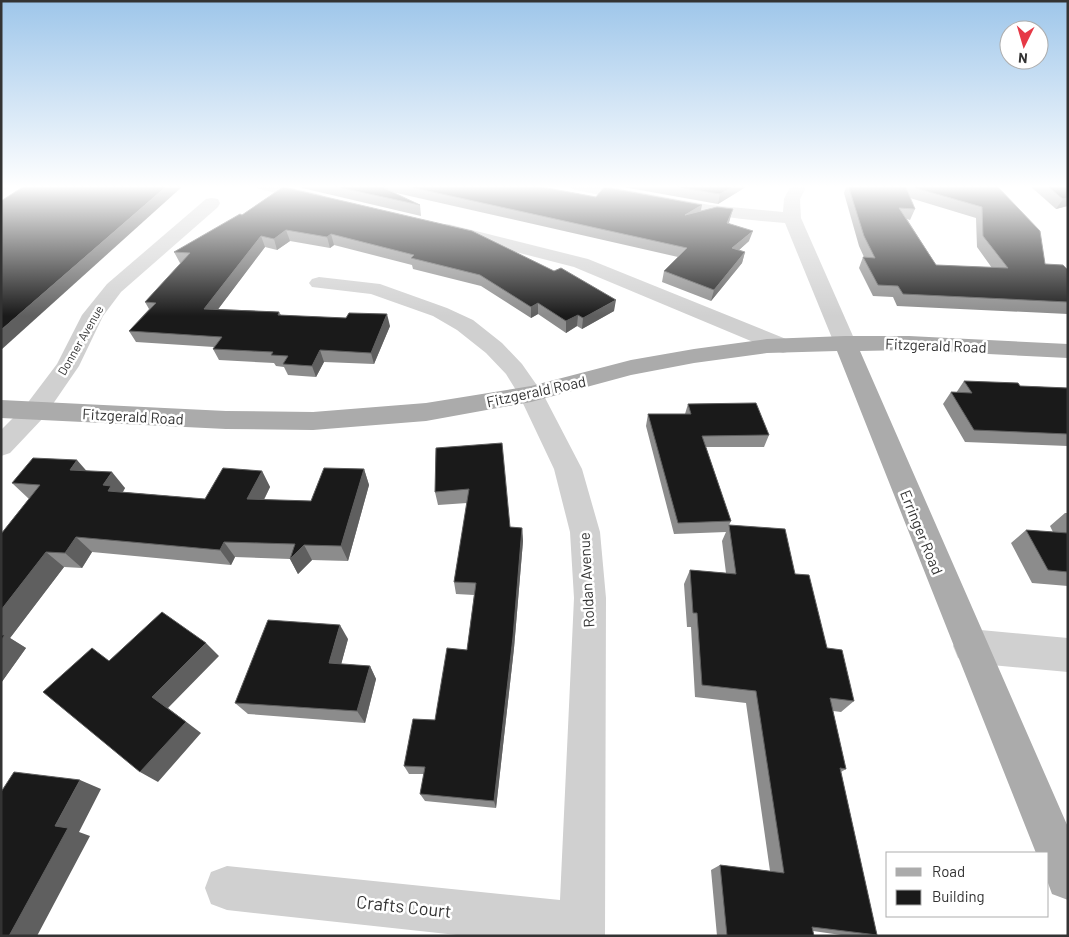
<svg xmlns="http://www.w3.org/2000/svg" width="1069" height="937" font-family="Barlow,sans-serif">
  <style>
    .lines { fill: none; stroke-linecap: round; stroke-linejoin: round }
    .minor { fill: #d0d0d0; fill-rule: evenodd }
    .major { fill: #ababab; fill-rule: evenodd }
    .wall { fill: #8c8c8c; fill-rule: evenodd }
    .shaded-wall { fill: #5f5f5f }
    .building { fill: #1a1a1a; stroke: #5f5f5f; fill-rule: evenodd }
    .labels { text-anchor: middle; dominant-baseline: central; stroke-width: 5; stroke-linejoin: round; paint-order: stroke }
    .far-street-label { font-size: 12px; fill: #333; stroke: #fff }
    .street-label { font-size: 15px; fill: #333; stroke: #fff }
    .near-street-label { font-size: 18px; fill: #333; stroke: #fff }
  </style>
  <rect width="100%" height="100%" fill="#fff"/>
  <g class="lines">
    <!-- minor -->
    <g class="minor">
      <path d="M1,185h10l-2,3 -8,3z"/>
      <path d="M254,185h26l42,10 2,3 -2,3 -6,2 -60,-15z"/>
      <path d="M568,185h31l111,20 73,7 1,-13 7,-14h16l-7,14 1,19 55,125 -3,5 -8,2 -8,-2 -3,-5 -49,-120c-71,-5 -140,-19 -209,-33l-6,-2z"/>
      <path d="M212,198l6,1 2,4 -2,4 -97,85 -18,24 -24,50 -35,51 -34,36 -9,3v-26l25,-25 31,-41 25,-49 25,-31 99,-85z"/>
      <path d="M448,224l140,35 203,82 3,5 -3,5 -8,2 -8,-2 -201,-84 -132,-34 -3,-4 3,-4z"/>
      <path d="M319,277l61,7 67,24 26,12 29,23 20,21 21,30 39,75 18,63 6,66 -1,338h-139l-239,-26 -16,-6 -6,-16 6,-16 16,-6 333,34 14,-302 -4,-66 -16,-63 -35,-74 -13,-21 -20,-21 -29,-23 -24,-14 -62,-22 -59,-7 -3,-4 3,-4z"/>
      <path d="M970,629l98,9v34l-98,-9 -12,-5 -5,-12 5,-12z"/>
    </g>
    <!-- major -->
    <path class="major" d="M845,336h64l159,8v14l-159,-8 -49,1 208,476v73l-16,-6 -4,-11v-30h-12l-199,-502 -70,2 -73,10 -63,12 -100,27 -105,19 -113,9 -87,-1 -225,-11v-18l225,11 87,1 113,-9 105,-17 100,-26 63,-11 73,-10z"/>
  </g>
  <!-- wall -->
  <g class="wall">
    <path d="M301,185h230l65,12 105,14 29,8 -1,4 20,18 -10,9 6,2 -3,11 -31,38 -49,-19 2,-11 14,-14 -286,-65 28,13 1,11 -119,-28z"/>
    <path d="M612,185h137l-31,19z"/>
    <path d="M847,185h149l49,79 23,6v44l-171,-8 -4,-9 -20,-1 -14,-28 4,-11h1l-5,-11 -15,-53zM910,198l66,20 1,29 15,21 -56,-3 -29,-46 3,1 5,-11z"/>
    <path d="M1029,185h39v21l-12,3z"/>
    <path d="M283,187l331,124 -32,18 -5,-3 -11,7 -28,-19 -7,4 -50,-32 -68,-17 -1,-4 -78,-20 -4,3 -40,-7 -13,9 -12,-3 -47,62 61,3 2,3 109,11 -16,38 -50,-2 -8,15 -28,-2 -4,-8 -8,-1 -2,-3 -55,-3 -6,-11 1,-2 -78,-5 -7,-11 20,-22 -4,-7 36,-39h-1l-6,-11 68,-37z"/>
    <path d="M964,381l56,5 48,2v58l-103,-4 -22,-38 8,-12 5,1z"/>
    <path d="M688,404l81,31 -5,12h-58l25,74 -2,4 66,49 32,74 27,53 -13,11 -8,-1 13,58 -5,3 36,163 -29,1 -35,-5 1,5h-97l-6,-66 9,-5 50,6 -24,-168 -51,-6 -4,-70h-4l-3,-43 6,-14 36,3 -4,-32 4,-9 -52,2 -28,-108 2,-12h37z"/>
    <path d="M436,448l74,79 12,1 1,13 -9,107 -18,160 -71,-7 -5,-7 4,-20h-15l-5,-8 31,-46 32,-70 7,-55 -18,-1 -2,-12 13,-79 -29,2 -3,-13z"/>
    <path d="M364,469l5,16 -21,76 -36,-1 -14,14 -8,-15 -55,-2 -4,8 -139,-13 -10,16 -18,-1 -54,71 16,10 -25,35v-149l28,-35 -17,-16 75,-12 38,17 -2,4 82,7 57,-28 8,16 -6,13 47,1z"/>
    <path d="M1065,513h3v73l-36,-3 -21,-40 15,-13 27,2 -3,-6z"/>
    <path d="M348,639l-7,25 29,2 6,13 -11,44 -117,-9 -13,-11z"/>
  </g>
  <!-- shaded-wall -->
  <g class="shaded-wall">
    <path d="M168,185h16l-183,165v-20z"/>
    <path d="M386,185h1l2,6 -3,7 -2,-10z"/>
    <path d="M736,185h13l-31,19 2,-10z"/>
    <path d="M1068,198l-1,8 -11,3 7,-10z"/>
    <path d="M702,205l-2,10h-15z"/>
    <path d="M733,209l-3,10 -5,14 2,-10z"/>
    <path d="M286,230l4,11 -13,9 -3,-11z"/>
    <path d="M753,231l-4,10 -20,18 3,-11z"/>
    <path d="M331,234l3,11 -4,3 -3,-11z"/>
    <path d="M261,236l4,11 -55,73 -6,-11z"/>
    <path d="M745,252l-3,11 -31,38 3,-11z"/>
    <path d="M616,300l-2,11 -32,18 1,-11z"/>
    <path d="M538,303v11l-7,4v-11z"/>
    <path d="M387,314l3,12 -16,38 -3,-11z"/>
    <path d="M578,315l-1,11 -11,7v-12z"/>
    <path d="M320,350l4,12 -8,15 -4,-11z"/>
    <path d="M77,460l14,16 -21,-6z"/>
    <path d="M364,469l5,16 -21,76 -7,-15z"/>
    <path d="M262,471l8,16 -14,28 -9,-16z"/>
    <path d="M112,472l13,16 -8,13 -14,-16z"/>
    <path d="M522,528l1,13 -9,107 -18,160 -2,-7z"/>
    <path d="M76,537l16,15 -10,16 -17,-15z"/>
    <path d="M224,542l11,15 -4,8 -11,-15z"/>
    <path d="M304,545l8,15 -14,14 -8,-15z"/>
    <path d="M46,552l18,15 -54,71 16,10 -25,35v-73z"/>
    <path d="M340,625l8,14 -10,37 -9,-13z"/>
    <path d="M206,643l13,13 -51,52 33,25 -43,49 -18,-10 12,-75z"/>
    <path d="M370,666l6,13 -11,44 -8,-12z"/>
    <path d="M80,780l21,9 -22,43 11,4 -53,100h-28l46,-110z"/>
  </g>
  <!-- building -->
  <g class="building">
    <path d="M26,185h142l-167,145v-129z"/>
    <path d="M328,185h58l-2,3 36,17z"/>
    <path d="M401,185h130l65,12 8,-10 98,18 -17,10 32,-8 16,2 -6,14 26,8 -21,17 13,4 -31,38 -50,-19 23,-23z"/>
    <path d="M664,185h72l-16,9z"/>
    <path d="M848,185h148l44,46 5,33 18,1 5,5v32l-165,-8 -5,-8 -20,-1 -15,-28 12,1 -11,-22zM905,185l77,22 1,29 25,32 -72,-3 -37,-57 16,1z"/>
    <path d="M1046,185h22v13l-5,1z"/>
    <path d="M283,187l189,44 82,40 7,-3 55,32 -33,18 -5,-3 -12,6 -28,-18 -7,4 -51,-32 -69,-17 3,-3 -83,-21 -4,3 -41,-7 -12,9 -13,-3 -57,73 75,3 -1,3 68,3 3,-5 38,1 -16,39 -51,-3 -8,16 -29,-2 5,-8 -17,-1 2,-3 -60,-3 9,-12 -93,-6 27,-28 -11,-1 45,-49 -16,-1 66,-38 2,1z"/>
    <path d="M964,381l54,2 2,3 48,2v46l-94,-4 -23,-38 21,1z"/>
    <path d="M756,403l13,32 -67,1 29,85 -53,2 -30,-109h43l-3,-10z"/>
    <path d="M502,443l8,84 12,1 -9,109 -19,164 -74,-7 5,-27 -21,-1 9,-47 22,1 12,-72 20,2 9,-67 -22,-1 15,-93 -34,3 1,-44z"/>
    <path d="M33,458l44,2 -7,10 42,2 -9,13 8,1 -3,5 97,8 18,-31 39,3 -15,28 64,2 13,-33 40,1 -23,77 -37,-1 -14,14 5,-15 -71,-2 -4,8 -144,-13 -11,16 -19,-1 -45,58v-76l39,-49 -28,-2z"/>
    <path d="M729,525l56,4 10,45 14,1 18,73 15,2 12,51 -24,-3 16,71 -6,-1 37,167 -65,-8 2,9h-87l-7,-71 64,8 -28,-182 -54,-6 -5,-72h-4l-3,-43 46,4z"/>
    <path d="M1026,530l42,3v39l-20,-2z"/>
    <path d="M162,612l44,31 -54,54 34,25 -46,50 -97,-80 49,-44 17,13z"/>
    <path d="M268,620l72,5 -11,38 41,3 -13,45 -122,-8z"/>
    <path d="M1,635h4l-4,5z"/>
    <path d="M14,772l66,8 -25,46 13,2 -59,108h-8v-144z"/>
  </g>
  <!-- sky -->
  <linearGradient id="sky" x2="0" y2="1"><stop stop-color="#9ec6ea"/><stop offset="0.59" stop-color="#fff"/><stop offset="1" stop-color="#fff" stop-opacity="0"/></linearGradient>
  <rect width="1069" height="316" fill="url(#sky)"/>
  <g class="labels">
    <!-- far-street labels -->
    <g class="far-street-label">
      <text transform="translate(80 340) rotate(-60)">Donner Avenue</text>
    </g>
    <!-- street labels -->
    <g class="street-label">
      <text transform="translate(936 345) rotate(2)">Fitzgerald Road</text>
      <text transform="translate(536 391) rotate(-12)">Fitzgerald Road</text>
      <text transform="translate(133 416) rotate(3)">Fitzgerald Road</text>
      <text transform="translate(922 532) rotate(68)">Erringer Road</text>
      <text transform="translate(586 580) rotate(-93)">Roldan Avenue</text>
    </g>
    <!-- near-street labels -->
    <g class="near-street-label">
      <text transform="translate(404 906) rotate(6)">Crafts Court</text>
    </g>
  </g>
  <!-- border -->
  <rect width="1069" height="937" fill="none" stroke="#333333" stroke-width="5"/>
  <!-- legend -->
  <rect x="886" y="852" width="162" height="65" fill="#ffffff" stroke="#adadad"/>
  <rect x="896" y="868" width="25" height="8" fill="#ababab" stroke="#adadad"/>
  <text x="932" y="877" font-size="15" fill="#333333">Road</text>
  <rect x="896" y="890" width="25" height="15" fill="#1a1a1a" stroke="#adadad"/>
  <text x="932" y="902" font-size="15" fill="#333333">Building</text>
  <!-- north arrow -->
  <g transform="translate(1024 45) rotate(185)"><circle r="24" fill="#ffffff" stroke="#adadad"/>
  <path d="M0-4L9 19L0 12L-9 19Z" fill="#e63946"/>
  <text y="-8" font-size="14" font-weight="bold" text-anchor="middle" fill="#333333">N</text>
  </g>
</svg>
